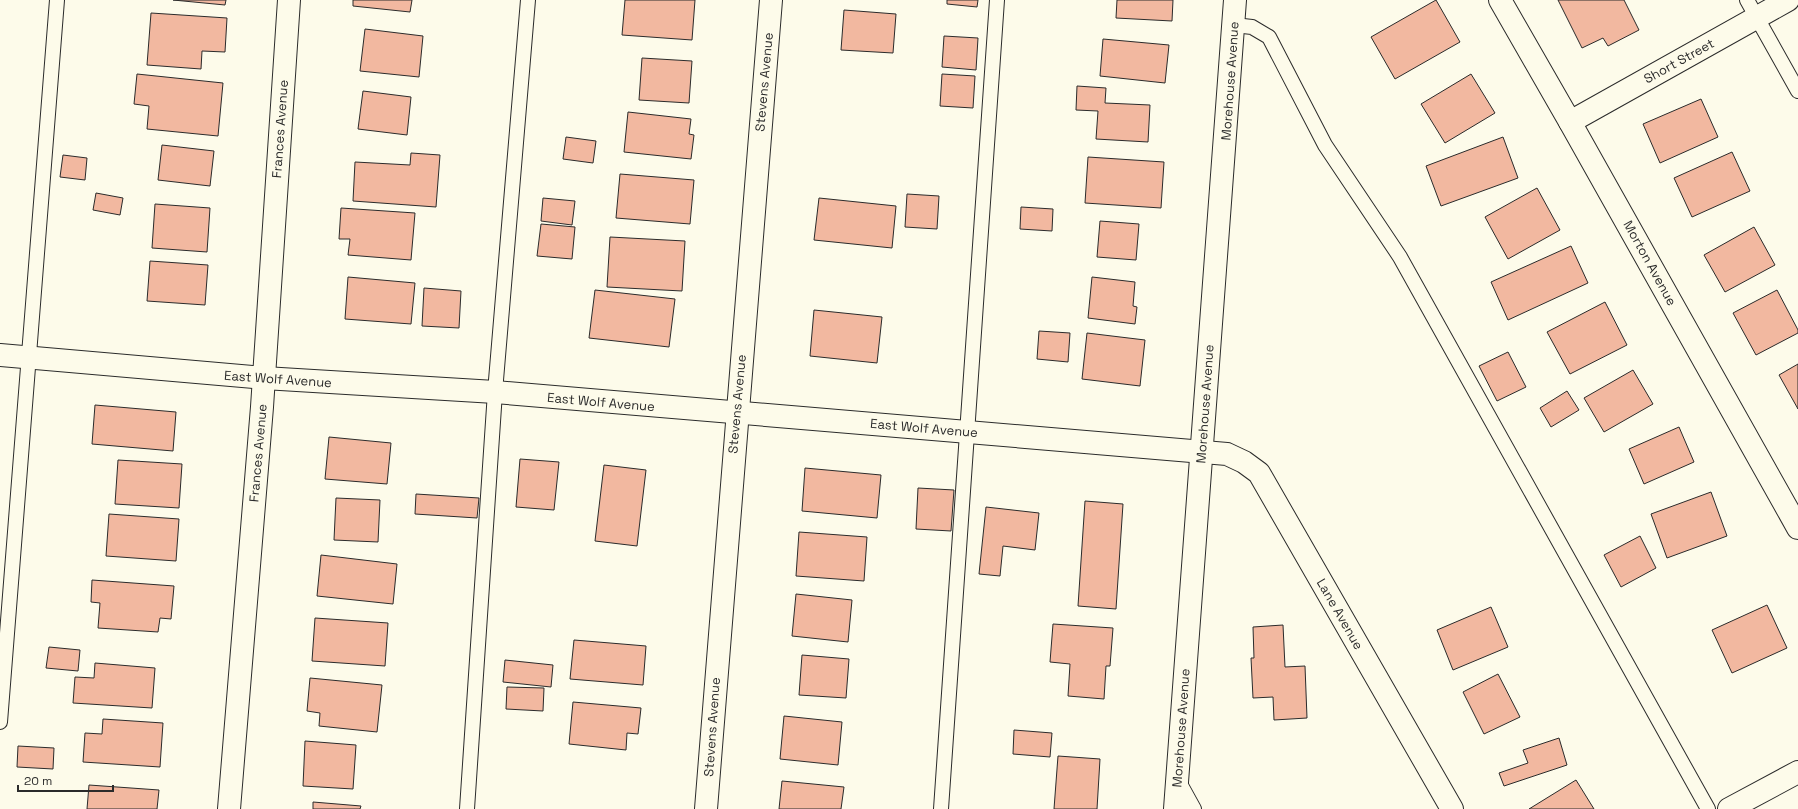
<svg xmlns="http://www.w3.org/2000/svg" width="1798" height="809" font-family="'Space Grotesk',sans-serif">
  <style>
    .building { fill: #f2b8a0; stroke: #2b2b2b }
    .lines { fill: none; stroke-linecap: round; stroke-linejoin: round }
    .lane-casing { stroke: #2b2b2b; stroke-width: 16 }
    .street-casing { stroke: #2b2b2b; stroke-width: 24 }
    .lane { stroke: #fdfbea; stroke-width: 14 }
    .street { stroke: #fdfbea; stroke-width: 22 }
    .labels { text-anchor: middle; dominant-baseline: central; stroke-width: 3; stroke-linejoin: round; paint-order: stroke }
    .street-label { font-size: 13px; fill: #2b2b2b; stroke: #fdfbea }
  </style>
  <rect width="100%" height="100%" fill="#fdfbea"/>
  <!-- building -->
  <g class="building">
    <path d="M173,0h53l-1,5z"/>
    <path d="M353,0h59l-2,12 -57,-6z"/>
    <path d="M625,0h70l-3,40 -70,-5z"/>
    <path d="M947,0h31l-1,7 -30,-3z"/>
    <path d="M1117,0h56l-1,21 -56,-3z"/>
    <path d="M1436,0l24,42 -65,37 -24,-42z"/>
    <path d="M1558,0h66l15,30 -31,16 -5,-8 -21,10z"/>
    <path d="M844,10l52,4 -3,39 -52,-3z"/>
    <path d="M151,13l76,5 -2,34 -23,-1 -1,18 -54,-4z"/>
    <path d="M365,29l58,7 -4,41 -59,-6z"/>
    <path d="M944,36l34,2 -2,32 -34,-3z"/>
    <path d="M1103,39l66,6 -4,38 -65,-7z"/>
    <path d="M642,58l50,3 -3,42 -50,-3z"/>
    <path d="M137,74l86,9 -5,53 -71,-7 2,-23 -15,-2z"/>
    <path d="M942,74l33,2 -2,32 -33,-2z"/>
    <path d="M1471,74l24,39 -50,30 -24,-39z"/>
    <path d="M1077,86l29,2 -1,15 45,2 -2,37 -52,-3 2,-28 -22,-1z"/>
    <path d="M363,91l48,6 -4,38 -49,-6z"/>
    <path d="M1701,99l17,38 -58,26 -17,-39z"/>
    <path d="M628,112l63,7 -2,15 5,1 -3,24 -67,-7z"/>
    <path d="M566,137l30,4 -3,22 -30,-4z"/>
    <path d="M1503,137l15,41 -77,28 -15,-40z"/>
    <path d="M162,145l52,6 -4,35 -52,-6z"/>
    <path d="M1732,152l18,39 -58,26 -18,-39z"/>
    <path d="M411,153l29,2 -4,52 -83,-6 2,-39 55,3z"/>
    <path d="M63,155l24,3 -2,22 -25,-3z"/>
    <path d="M1088,157l76,5 -3,46 -76,-5z"/>
    <path d="M620,174l74,6 -4,44 -74,-6z"/>
    <path d="M1537,188l23,42 -52,29 -23,-42z"/>
    <path d="M96,193l27,5 -3,17 -27,-5z"/>
    <path d="M907,194l32,2 -2,33 -32,-2z"/>
    <path d="M543,198l32,3 -3,24 -31,-4z"/>
    <path d="M819,198l77,8 -4,42 -78,-8z"/>
    <path d="M155,204l55,4 -3,44 -55,-4z"/>
    <path d="M1021,207l32,2 -1,22 -32,-2z"/>
    <path d="M341,208l74,5 -4,47 -63,-5 2,-16h-11z"/>
    <path d="M1100,221l39,3 -3,36 -39,-3z"/>
    <path d="M541,224l34,3 -3,32 -35,-3z"/>
    <path d="M1754,227l21,38 -50,27 -21,-37z"/>
    <path d="M610,237l75,4 -3,50 -75,-4z"/>
    <path d="M1571,246l17,37 -80,37 -17,-38z"/>
    <path d="M150,261l58,4 -3,40 -58,-4z"/>
    <path d="M348,277l67,6 -4,41 -66,-5z"/>
    <path d="M1092,277l43,5 -2,24 4,1 -2,17 -47,-6z"/>
    <path d="M424,288l37,3 -2,37 -37,-2z"/>
    <path d="M595,290l80,9 -6,48 -80,-9z"/>
    <path d="M1777,290l21,40v3l-42,22 -23,-42z"/>
    <path d="M1605,302l22,43 -57,29 -23,-42z"/>
    <path d="M814,310l68,7 -5,46 -67,-7z"/>
    <path d="M1039,331l31,2 -2,29 -31,-3z"/>
    <path d="M1087,333l58,7 -5,46 -58,-7z"/>
    <path d="M1508,352l18,35 -29,14 -18,-35z"/>
    <path d="M1798,364v45l-19,-34z"/>
    <path d="M1633,370l20,34 -49,28 -20,-34z"/>
    <path d="M1567,391l12,19 -28,17 -11,-19z"/>
    <path d="M95,405l81,7 -3,39 -81,-7z"/>
    <path d="M1679,427l15,35 -50,22 -15,-35z"/>
    <path d="M329,437l62,6 -4,41 -62,-5z"/>
    <path d="M520,459l39,3 -5,48 -38,-3z"/>
    <path d="M118,460l64,4 -3,44 -64,-4z"/>
    <path d="M604,465l42,5 -9,76 -42,-5z"/>
    <path d="M805,468l76,7 -4,43 -75,-7z"/>
    <path d="M918,488l36,2 -3,41 -35,-2z"/>
    <path d="M1711,492l16,44 -60,22 -16,-44z"/>
    <path d="M416,494l63,4 -2,20 -62,-4z"/>
    <path d="M336,498l44,2 -2,42 -44,-2z"/>
    <path d="M1085,501l38,3 -7,105 -38,-3z"/>
    <path d="M986,507l53,6 -4,37 -32,-4 -3,30 -21,-2z"/>
    <path d="M109,514l70,5 -3,42 -70,-5z"/>
    <path d="M799,532l68,5 -3,44 -68,-5z"/>
    <path d="M1640,536l16,32 -35,19 -17,-32z"/>
    <path d="M321,555l76,9 -4,40 -76,-8z"/>
    <path d="M92,580l82,6 -3,33 -11,-1 -2,14 -60,-4 2,-25 -9,-1z"/>
    <path d="M796,594l56,6 -4,42 -56,-6z"/>
    <path d="M1767,605l20,43 -55,25 -20,-43z"/>
    <path d="M1491,607l17,40 -55,23 -16,-40z"/>
    <path d="M315,618l73,5 -3,43 -73,-5z"/>
    <path d="M1053,624l60,4 -3,38h-4l-2,33 -36,-3 2,-32 -20,-2z"/>
    <path d="M1283,625l2,42 20,-1 2,52 -33,2 -1,-23 -20,1 -2,-40h3l-1,-31z"/>
    <path d="M574,640l72,6 -3,39 -73,-6z"/>
    <path d="M49,647l31,3 -2,21 -32,-3z"/>
    <path d="M802,655l47,4 -3,39 -47,-3z"/>
    <path d="M505,660l48,5 -2,22 -48,-5z"/>
    <path d="M95,663l60,5 -3,40 -79,-5 2,-26 19,1z"/>
    <path d="M1498,674l22,43 -36,17 -21,-42z"/>
    <path d="M310,678l72,7 -5,47 -58,-6 1,-13 -13,-2z"/>
    <path d="M507,687l37,1 -1,23 -37,-2z"/>
    <path d="M573,702l68,6 -3,26 -11,-1 -1,17 -57,-6z"/>
    <path d="M784,716l58,6 -4,43 -58,-6z"/>
    <path d="M103,719l60,4 -3,44 -77,-5 2,-29 17,1z"/>
    <path d="M1014,730l38,3 -2,24 -37,-3z"/>
    <path d="M1559,738l8,27 -63,21 -5,-13 29,-10 -5,-13z"/>
    <path d="M305,741l51,4 -3,44 -50,-3z"/>
    <path d="M18,746l36,2 -1,21 -36,-2z"/>
    <path d="M1058,756l42,3 -3,50h-43z"/>
    <path d="M1576,780l18,29h-65z"/>
    <path d="M782,781l62,6 -3,22h-62z"/>
    <path d="M89,785l70,5 -2,19h-70z"/>
    <path d="M313,802l48,4 -1,3h-47z"/>
  </g>
  <g class="lines">
    <!-- lane casing -->
    <g class="lane-casing">
      <g id="lane">
        <path d="M1747,0l51,91"/>
        <path d="M1234,25l18,2 17,10 56,108 75,112 308,552"/>
        <path d="M0,722l57,-722"/>
        <path d="M1178,780l16,29"/>
        <path d="M467,809l28,-417 33,-392"/>
        <path d="M941,809l56,-809"/>
      </g>
    </g>
    <!-- street casing -->
    <g class="street-casing">
      <g id="street">
        <path d="M1500,0l70,122 228,406"/>
        <path d="M1570,122l218,-122"/>
        <path d="M0,355l264,23 231,14 732,62 17,8 15,11 193,336"/>
        <path d="M229,809l33,-402 27,-407"/>
        <path d="M706,809l65,-809"/>
        <path d="M1175,809l60,-809"/>
        <path d="M1729,809l69,-37"/>
      </g>
    </g>
    <!-- lane -->
    <use href="#lane" class="lane"/>
    <!-- street -->
    <use href="#street" class="street"/>
  </g>
  <g class="labels">
    <!-- street labels -->
    <g class="street-label">
      <text transform="translate(1679 61) rotate(-29)">Short Street</text>
      <text transform="translate(1230 81) rotate(-86)">Morehouse Avenue</text>
      <text transform="translate(764 82) rotate(-85)">Stevens Avenue</text>
      <text transform="translate(280 129) rotate(-86)">Frances Avenue</text>
      <text transform="translate(1650 263) rotate(61)">Morton Avenue</text>
      <text transform="translate(278 379) rotate(4)">East Wolf Avenue</text>
      <text transform="translate(601 402) rotate(5)">East Wolf Avenue</text>
      <text transform="translate(737 404) rotate(-85)">Stevens Avenue</text>
      <text transform="translate(1205 404) rotate(-86)">Morehouse Avenue</text>
      <text transform="translate(924 428) rotate(5)">East Wolf Avenue</text>
      <text transform="translate(258 453) rotate(-85)">Frances Avenue</text>
      <text transform="translate(1340 614) rotate(60)">Lane Avenue</text>
      <text transform="translate(712 727) rotate(-86)">Stevens Avenue</text>
      <text transform="translate(1181 728) rotate(-86)">Morehouse Avenue</text>
    </g>
  </g>
  <!-- scale -->
  <path d="M18 785v6h95v-6" fill="none" stroke="#2b2b2b" stroke-width="2"/>
  <text x="24" y="785" font-size="12" fill="#2b2b2b" stroke="#fdfbea" stroke-width="3" paint-order="stroke">20 m</text>
</svg>
